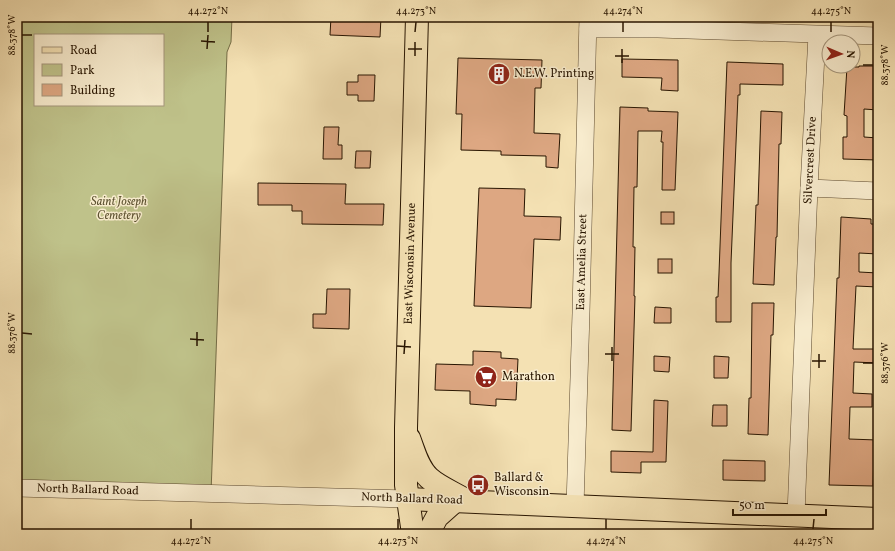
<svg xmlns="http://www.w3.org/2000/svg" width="895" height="551" font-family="Vollkorn,serif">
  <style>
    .green { fill: #bfc28a; stroke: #746c46; fill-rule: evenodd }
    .building { fill: #dda782; stroke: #281501 }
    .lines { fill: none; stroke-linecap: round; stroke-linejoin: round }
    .minor-casing { stroke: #5b482e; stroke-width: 18 }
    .major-casing { stroke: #281501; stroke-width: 24 }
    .minor { stroke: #f8ecce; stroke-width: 17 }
    .major { stroke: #f4e1b3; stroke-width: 22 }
    .ticks { fill: none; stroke: #281501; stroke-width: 1.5 }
    .labels { text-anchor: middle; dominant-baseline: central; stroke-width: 3; stroke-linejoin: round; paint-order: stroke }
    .poi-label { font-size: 12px; fill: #281501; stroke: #f8ecce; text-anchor: start }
    .street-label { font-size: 12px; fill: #281501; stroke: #f8ecce }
    .park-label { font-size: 12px; font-style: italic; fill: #5d5231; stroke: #f8ecce }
    .neatline { fill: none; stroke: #281501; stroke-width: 1.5 }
    .ticks-label { font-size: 10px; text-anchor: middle; fill: #281501 }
  </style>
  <rect width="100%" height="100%" fill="#f4e1b3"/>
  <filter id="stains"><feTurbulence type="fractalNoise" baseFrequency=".005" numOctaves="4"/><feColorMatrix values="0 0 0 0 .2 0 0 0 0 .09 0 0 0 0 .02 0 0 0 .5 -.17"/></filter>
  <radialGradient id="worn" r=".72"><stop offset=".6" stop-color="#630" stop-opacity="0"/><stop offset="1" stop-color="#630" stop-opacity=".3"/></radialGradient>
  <!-- green -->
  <path class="green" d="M17,17h215l-1,25 -4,10 -16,441 -194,-5zM35,35h128v70h-128z"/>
  <!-- building -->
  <g class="building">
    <path d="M331,17h50l-1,20 -50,-2z"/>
    <path d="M458,58l84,2 -1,28h-6l-1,45 26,1 -2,34 -12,-1v-11l-45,-1v-4l-40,-1 1,-36h-6z"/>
    <path d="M622,59l56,1v31l-17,-1 1,-12 -40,-1z"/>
    <path d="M727,62l56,2v21l-43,-1v11h-2l-7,168v59h-15v-25h2l1,-24z"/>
    <path d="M859,66h19v44l-14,-1v28l14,1v22l-35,-1v-22h4v-21l-3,-1 3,-48h12z"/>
    <path d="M358,75h17l-1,26h-16v-6h-11v-13h11z"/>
    <path d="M620,107l28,1v3l30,1 -3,78h-13l1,-48h-2l1,-11h-24l-1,56h-3l-1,60h2l-1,49h1l-4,135 -19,-1z"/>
    <path d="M761,111l21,1 -1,32h-2l-2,93h-1l-2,48 -21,-1 3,-79h2z"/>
    <path d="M324,127h15l-1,18h4v14h-19z"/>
    <path d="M356,151h15l-1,17h-15z"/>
    <path d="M258,183l88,1 -1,20h39l-1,21 -81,-1v-13h-10v-6h-34z"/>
    <path d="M479,188l46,1 -1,27 37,1 -1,23 -26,-1 -3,69 -57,-2z"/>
    <rect x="661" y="212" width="13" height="12"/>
    <path d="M841,217l30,2v5h7v30l-19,-1v19l19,1v14l-22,-1 -3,63h25v14l-24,-1 -1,31 19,1v13h-22l-1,32 28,1v13h-3l-1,33 -44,-1 8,-207h2z"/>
    <rect x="658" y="259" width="14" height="14"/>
    <path d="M327,289h23l-1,40 -36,-1v-14h13z"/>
    <path d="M752,303h22l-1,32h-2l-3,100 -20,-1 1,-36h2z"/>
    <path d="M655,307l16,1v15h-17z"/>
    <path d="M473,351l28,1v6l17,1 -2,41 -20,-1v7l-26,-2v-13l-35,-1 1,-26 37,1z"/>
    <path d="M654,356l16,1 -1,15 -15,-1z"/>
    <path d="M714,356l15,1 -1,21h-14z"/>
    <path d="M654,400l14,1 -2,61h-25v11l-30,-1v-21l42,1z"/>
    <path d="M713,405h14v21h-15z"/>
    <path d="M723,460l42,1v20l-42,-1z"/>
  </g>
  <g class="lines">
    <!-- minor casing -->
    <g class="minor-casing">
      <g id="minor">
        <path d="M588,29h70l220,7"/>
        <path d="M809,188l69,3"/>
        <path id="s1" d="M17,488l390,11"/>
        <path id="s2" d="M575,506l6,-193 7,-296"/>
        <path id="s3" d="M796,515l13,-327 8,-153"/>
      </g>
    </g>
    <!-- major casing -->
    <g class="major-casing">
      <g id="major">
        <path d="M409,438c5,13 9,30 20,40 10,9 23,14 35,21"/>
        <path d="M407,499l471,20"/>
        <path id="s4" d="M413,534l-7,-49v-57l11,-411"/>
        <path d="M428,534l9,-17 18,-16"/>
      </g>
    </g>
    <!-- minor -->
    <use href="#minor" class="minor"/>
    <!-- major -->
    <use href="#major" class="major"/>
  </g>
  <!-- ticks -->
  <path class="ticks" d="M208,32v-10M415,32l1,-10M623,32v-10M831,32v-10M22,35h10M201,41l14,1M207,49l1,-14M408,49h14M415,56v-14M615,56h14M622,63v-14M863,65h10M22,333l10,1M190,339l14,1M197,346v-14M397,346l14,1M404,354l1,-14M605,354h14M612,361v-14M812,361h14M863,363h10M819,368v-14M191,529v-10M398,529v-10M606,529v-10M813,529l1,-10"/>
  <!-- icons -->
  <defs>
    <g id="building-disc" transform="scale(1.15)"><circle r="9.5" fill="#8f2418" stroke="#f8ecce"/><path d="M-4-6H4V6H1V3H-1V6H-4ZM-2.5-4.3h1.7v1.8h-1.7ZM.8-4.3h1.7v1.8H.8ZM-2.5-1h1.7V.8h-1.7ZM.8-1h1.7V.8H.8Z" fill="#fff"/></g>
    <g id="supermarket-disc" transform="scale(1.15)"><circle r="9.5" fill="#8f2418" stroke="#f8ecce"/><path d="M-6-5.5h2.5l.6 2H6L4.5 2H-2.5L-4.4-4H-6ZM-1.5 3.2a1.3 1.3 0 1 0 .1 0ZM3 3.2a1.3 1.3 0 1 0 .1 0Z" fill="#fff"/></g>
    <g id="bus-disc" transform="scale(1.15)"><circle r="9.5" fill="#8f2418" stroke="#f8ecce"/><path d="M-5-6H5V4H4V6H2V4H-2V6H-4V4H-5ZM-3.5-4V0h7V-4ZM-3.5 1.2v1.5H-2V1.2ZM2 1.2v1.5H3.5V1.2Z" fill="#fff"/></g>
  </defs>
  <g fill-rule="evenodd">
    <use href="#building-disc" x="499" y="74"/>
    <use href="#supermarket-disc" x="486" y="377"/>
    <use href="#bus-disc" x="478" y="485"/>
  </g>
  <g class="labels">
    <!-- poi labels -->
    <g class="poi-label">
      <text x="514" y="74">N.E.W. Printing</text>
      <text x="502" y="377">Marathon</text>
      <text x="494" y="478">Ballard &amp;<tspan x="494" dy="14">Wisconsin</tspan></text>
    </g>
    <!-- street labels -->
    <g class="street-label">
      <text stroke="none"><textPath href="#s3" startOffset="355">Silvercrest Drive</textPath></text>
      <text stroke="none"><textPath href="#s2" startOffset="244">East Amelia Street</textPath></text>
      <text stroke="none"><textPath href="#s4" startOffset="271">East Wisconsin Avenue</textPath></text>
      <text stroke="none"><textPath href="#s1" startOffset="71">North Ballard Road</textPath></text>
      <text transform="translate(412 499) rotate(2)">North Ballard Road</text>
    </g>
    <!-- park labels -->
    <g class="park-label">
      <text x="119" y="202">Saint Joseph<tspan x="119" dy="14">Cemetery</tspan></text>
    </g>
  </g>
  <!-- margin -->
  <rect width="895" height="551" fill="none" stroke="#f4e1b3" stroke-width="44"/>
  <!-- legend -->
  <rect x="34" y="34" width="130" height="72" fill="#f8ecce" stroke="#a5967c"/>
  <rect x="42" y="47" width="20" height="6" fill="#f4e1b3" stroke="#a5967c"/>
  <text x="70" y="54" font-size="12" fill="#281501">Road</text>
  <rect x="42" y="64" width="20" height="12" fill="#bfc28a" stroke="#a5967c"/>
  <text x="70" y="74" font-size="12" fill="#281501">Park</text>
  <rect x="42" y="84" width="20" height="12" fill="#dda782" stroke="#a5967c"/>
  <text x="70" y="94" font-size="12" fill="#281501">Building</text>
  <!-- north arrow -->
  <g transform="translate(841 54) rotate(92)"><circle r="19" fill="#f8ecce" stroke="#a5967c"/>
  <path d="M0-3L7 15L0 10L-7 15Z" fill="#8f2418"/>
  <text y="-6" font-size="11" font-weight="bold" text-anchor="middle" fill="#281501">N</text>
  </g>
  <!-- scale -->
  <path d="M733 509v6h93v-6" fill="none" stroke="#281501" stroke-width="2"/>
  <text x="739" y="509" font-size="12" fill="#281501" stroke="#f8ecce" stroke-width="3" paint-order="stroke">50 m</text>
  <rect x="22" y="22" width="851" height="507" class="neatline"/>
  <g class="ticks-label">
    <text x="208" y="14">44.272°N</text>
    <text x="416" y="14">44.273°N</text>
    <text x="623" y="14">44.274°N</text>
    <text x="831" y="14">44.275°N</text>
    <text transform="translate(11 35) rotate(-90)" y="4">88.378°W</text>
    <text transform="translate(884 65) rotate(-90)" y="4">88.378°W</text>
    <text transform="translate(11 333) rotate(-90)" y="4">88.376°W</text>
    <text transform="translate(884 363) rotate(-90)" y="4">88.376°W</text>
    <text x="191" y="544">44.272°N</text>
    <text x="398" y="544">44.273°N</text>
    <text x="606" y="544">44.274°N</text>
    <text x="813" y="544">44.275°N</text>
  </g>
  <rect width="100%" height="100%" filter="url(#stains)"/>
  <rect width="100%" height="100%" fill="url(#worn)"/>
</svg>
